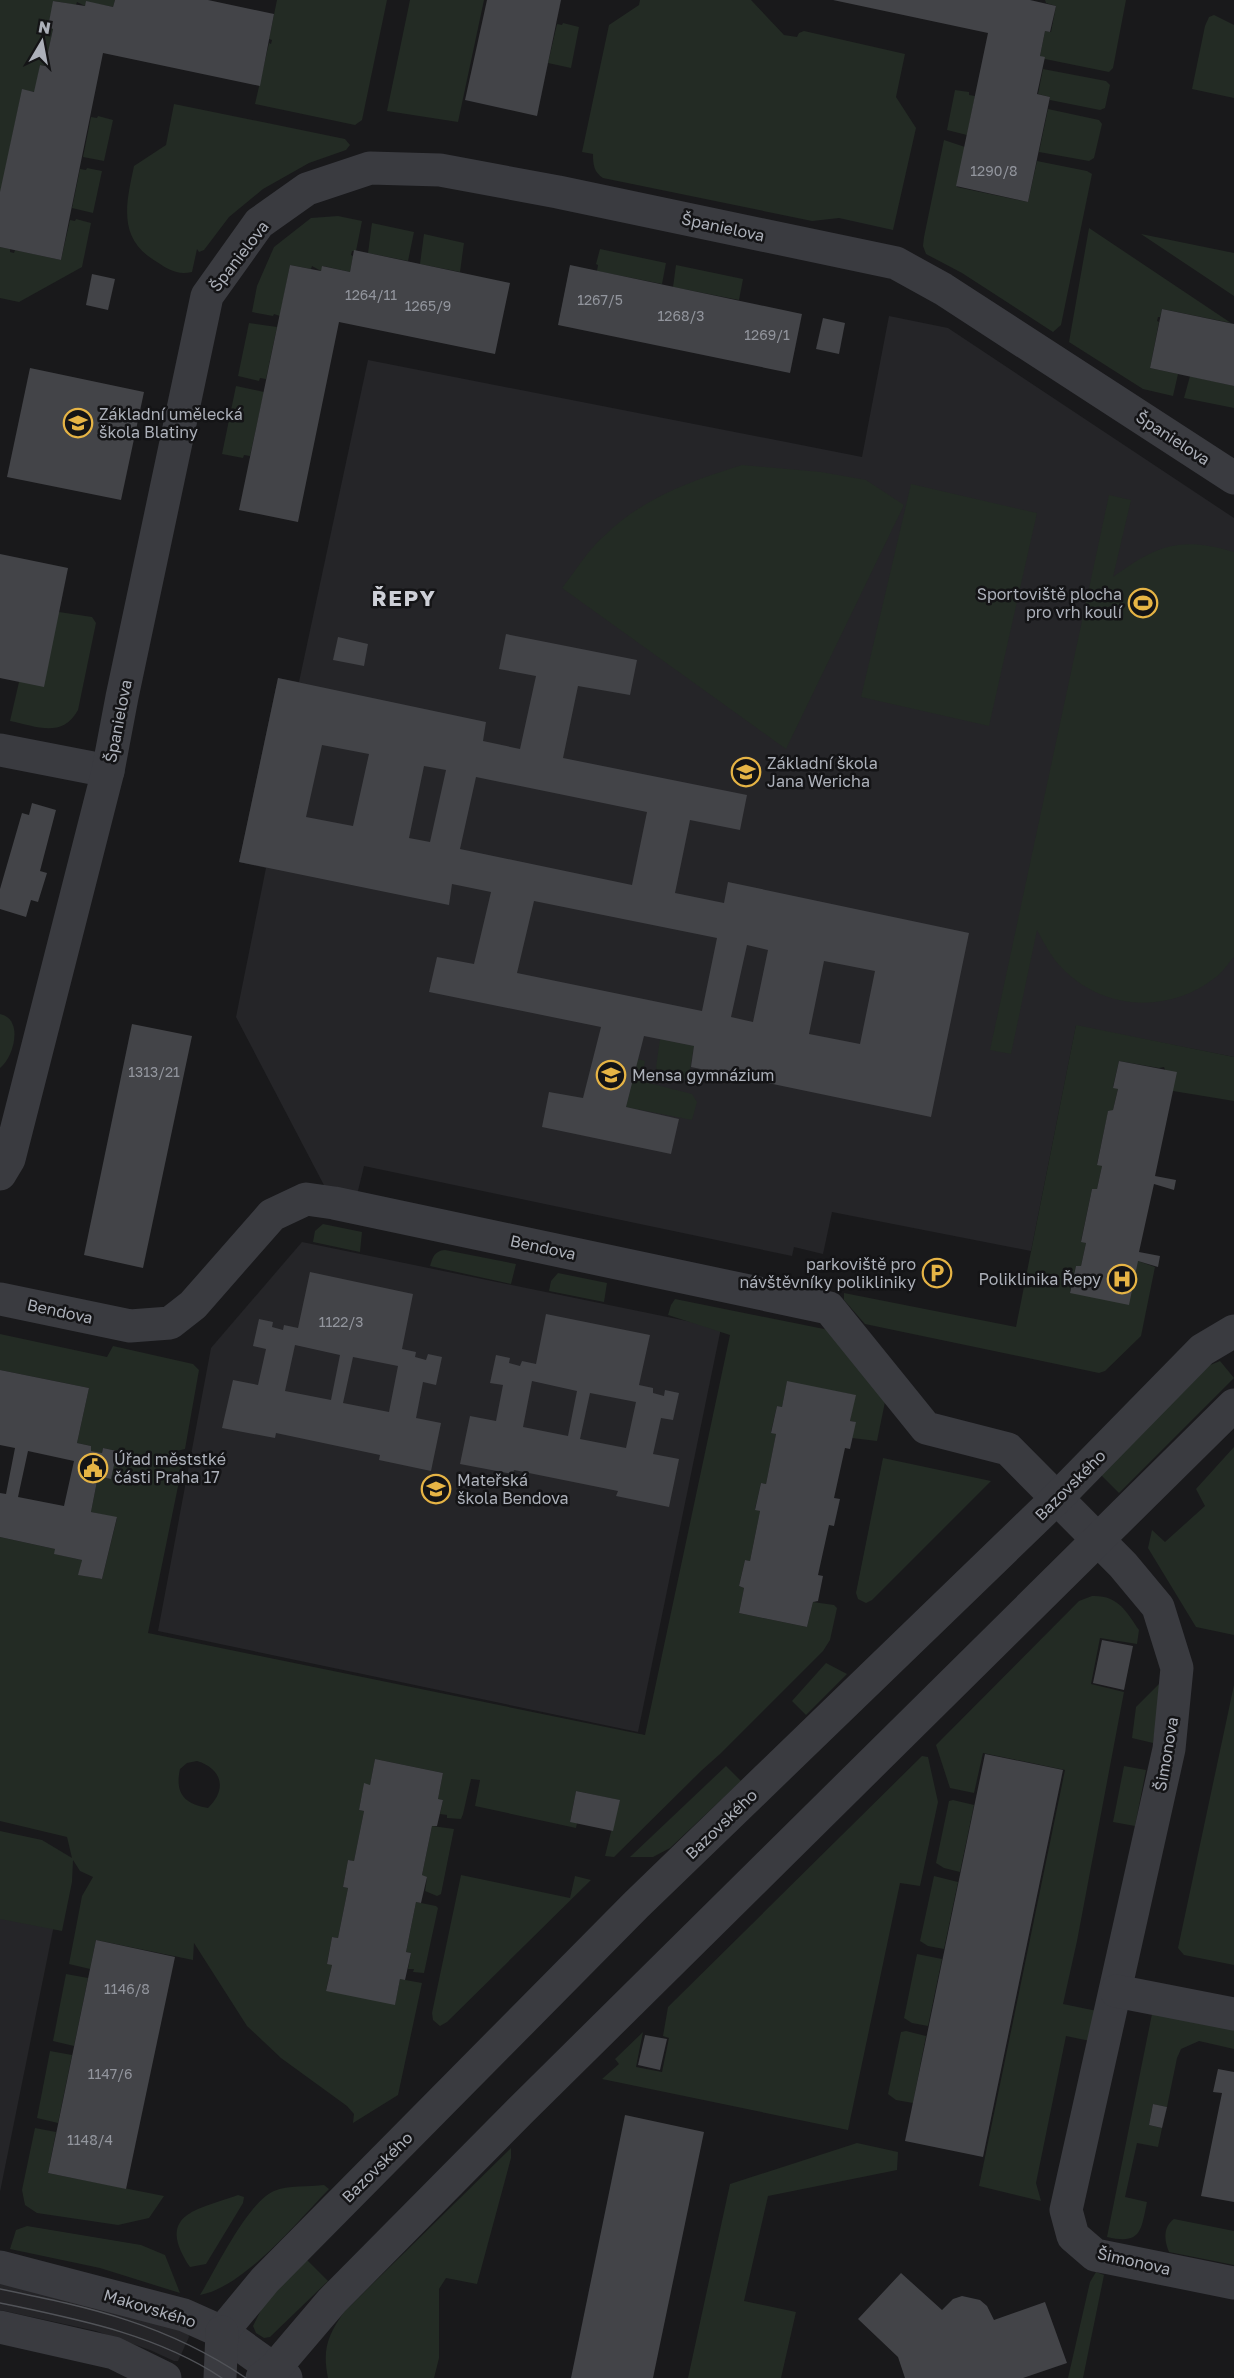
<svg xmlns="http://www.w3.org/2000/svg" width="1234" height="2378" font-family="'Golos Text',sans-serif">
  <style>
    .built { fill: #252528 }
    .green { fill: #232b24; fill-rule: evenodd }
    .building { fill: #434448; fill-rule: evenodd }
    .lines { fill: none; stroke-linecap: round; stroke-linejoin: round }
    .minor { stroke: #3a3b40; stroke-width: 33 }
    .tram { stroke: #515358; stroke-width: 1.5 }
    .labels { text-anchor: middle; dominant-baseline: central; stroke-width: 5; stroke-linejoin: round; paint-order: stroke }
    .number-label { font-size: 14px; fill: #92959d }
    .street-label { font-size: 16px; fill: #acb0b9; stroke: #141416 }
    .poi-label { font-size: 16px; fill: #acb0b9; stroke: #141416; text-anchor: start }
    .district-label { font-size: 22px; font-weight: bold; letter-spacing: 1.5px; fill: #cdcfd6; stroke: #141416 }
  </style>
  <rect width="100%" height="100%" fill="#19191b"/>
  <!-- built -->
  <g class="built">
    <path d="M889,316l59,12 286,190v539l-158,-31 -45,225 -199,-39 -9,42 -29,-7 -2,9 -428,-90 -7,29 -31,-6 -90,-172 30,-149 -27,-6 39,-184 21,4 69,-322 494,97z"/>
    <path d="M302,1242l419,86 -83,404 -480,-101 53,-283z"/>
    <path d="M0,1842l55,78 -55,272z"/>
    <path d="M0,2280l188,52 1,5 -11,24h-4l-24,-11 -54,-19 -96,-21z"/>
  </g>
  <!-- green -->
  <g class="green">
    <path d="M0,0h115l-2,7 -26,-5 -2,4 -8,-4 -1,3 -22,-4 -6,26 5,1 -7,38 -6,-1 -5,27 -13,-2 -22,105z"/>
    <path d="M277,0h110l-25,120 -7,5 -100,-21 14,-61 2,1 1,-4 -3,-1z"/>
    <path d="M410,0h74l-26,122 -71,-11z"/>
    <path d="M640,0h111l33,35 13,2 2,-4 5,-2 101,23 -9,43 20,31 -23,102 -54,-12 -27,3 -209,-43c-9,-6 -10,-13 -10,-24l-11,-2 27,-127 30,-20z"/>
    <path d="M1045,0h81l-13,68 -4,4 -64,-13 -5,-3 5,-25 6,1 5,-26 -10,-3z"/>
    <path d="M1214,15l20,10v73l-42,-9 13,-63 4,-9z"/>
    <path d="M563,23l16,4 -8,41 -23,-5 9,-39 5,1z"/>
    <path d="M1043,69l63,12 4,4 -5,23 -5,2 -50,-10v-3l-12,-3z"/>
    <path d="M955,90l14,2v3l6,1 -8,39 -20,-5z"/>
    <path d="M174,104l171,35 5,6 -4,5 -37,13 -46,26 -34,28 -25,33 -5,2 -2,-3 -5,23c-15,3 -23,-2 -35,-10 -40,-23 -31,-58 -23,-96l32,-21z"/>
    <path d="M1048,109l51,11 3,4 -8,34 -5,3 -50,-9z"/>
    <path d="M98,116l15,4 -9,41 -21,-4 8,-40 6,1z"/>
    <path d="M944,140l21,7 -8,40 71,15 9,-41 50,10 5,3 -31,151 -8,7 -91,-59 -36,-19 -3,-8 1,-9z"/>
    <path d="M87,168l15,3 -9,42 -21,-5 8,-39 6,1z"/>
    <path d="M338,216l24,5 -6,30h-4l-1,4 2,1 -3,16 -27,-6 -2,5 -9,-5 -1,3 -21,-4 -10,51 -6,-2 -1,2 -21,-4 5,-26 17,-39 37,-29z"/>
    <path d="M76,219l15,4 -9,44 -63,35 -19,-4v-51l10,2v3l4,1 1,-3 46,10 9,-40 5,1z"/>
    <path d="M372,223l42,9 -6,29 -40,-8z"/>
    <path d="M1089,228l142,95 -69,-14 -2,8h-2l-1,4 2,1 -9,46 28,6 -5,22 -30,-7 -74,-47z"/>
    <path d="M424,234l40,9 -4,29 -40,-8z"/>
    <path d="M1141,234l93,19v43z"/>
    <path d="M600,249l66,14 -4,21 -65,-13 1,-6 -2,-1z"/>
    <path d="M676,265l67,14 -4,21 -66,-13z"/>
    <path d="M249,323l28,4 -11,52 -6,-1 -1,3 -21,-5z"/>
    <path d="M1190,376l44,10v22l-50,-10z"/>
    <path d="M236,386l28,6 -14,64 -6,-1 -1,3 -21,-4z"/>
    <path d="M742,465l79,7 45,8 38,25 -118,244 -224,-161c13,-16 25,-37 41,-51 39,-39 88,-56 139,-72z"/>
    <path d="M911,484l126,29 -48,213 -128,-29z"/>
    <path d="M1109,495l22,5 -18,77c44,-32 67,-41 121,-25v405c-6,6 -11,15 -18,20 -46,37 -113,34 -154,-9 -11,-11 -18,-25 -25,-38l-26,124 -21,-4z"/>
    <path d="M59,612l33,5 4,6 -18,87c-16,29 -42,16 -68,11l9,-39z"/>
    <path d="M0,1014c24,5 14,43 0,54z"/>
    <path d="M1076,1025l158,32v44l-61,-10 -9,-24 -5,1 -40,-7 -6,26 5,2 -5,21 -5,2 -11,52 5,2 -5,23h-5l-11,52 5,2 -5,23h-5l-6,26 68,-31 17,6 -14,69 -36,35 -6,2 -234,-49 -21,-24v-7l172,34z"/>
    <path d="M660,1039l34,7 -6,34 -30,-8 -2,-5z"/>
    <path d="M638,1059l7,2 -4,20 51,13 5,8 -5,18 -66,-13z"/>
    <path d="M323,1224l39,8 -2,20 -47,-10 2,-11z"/>
    <path d="M445,1250l71,14 -5,20 -81,-18c3,-9 4,-15 15,-16z"/>
    <path d="M558,1273l49,10 -3,19 -55,-11 2,-10z"/>
    <path d="M675,1299l159,32 51,71 -8,39 -25,-3 3,-16 -5,-1 5,-26 -68,-13 -5,25 -5,-1 -6,26 5,2 -10,50 -5,-1 -6,26 5,2 -10,50 -5,-1 -6,26 5,2 -5,25 68,14 6,-25 21,3 3,3 -7,32 -7,11 -103,103 -18,16 -88,87 -9,-1 14,-56 -43,-9 -6,30 7,2 -1,5 -101,-22 5,-26 -9,-1 -8,35 -2,5 -14,-1v-3l-7,-1 3,-14 -5,-1 5,-26 -68,-14 -5,26 -6,-1 -5,26 5,1 -10,50 -6,-1 -5,27 5,1 -10,50 -6,-1 -5,26 5,2 -6,25 69,14 5,-25 22,4 -24,112 -45,28 1,-9 -7,-8 -66,-48 -34,-32 -53,-83 -1,17 -97,-20 -6,29 -21,-5 13,-68 11,-19 -13,-6 -7,-11 -1,22 -10,49 -62,-12v-88l42,9 30,18 -5,-21 -67,-16v-284l55,12v5l27,6 -3,15 23,4 15,-61 -26,-6 7,-36 13,2 6,-27 -14,-3 -1,5 -11,-2v-5l-14,-3 12,-55 -89,-18v-36l107,23 6,-11 80,18 6,6 -14,79 -8,2 -1,5 7,6 -35,171 497,102 85,-400 -62,-20 3,-10zM197,1761c26,8 30,29 11,47 -25,-4 -33,-16 -28,-39l7,-6z"/>
    <path d="M1220,1361l14,17 -115,115 -20,-20 104,-105z"/>
    <path d="M1234,1447v188l-38,-8 -48,-79 4,-18 13,12 40,-36 -9,-17z"/>
    <path d="M883,1458l108,23 -119,119 -6,3 -8,-4 -2,-6z"/>
    <path d="M1092,1596c26,-1 34,15 47,34l-2,14 -37,-6 -9,46 33,8 -47,249 -14,63 34,7 -7,30 -24,-5 -30,147 5,18 -62,-15 86,-416 -82,-17 -9,40 -24,-5 -14,-43 143,-144z"/>
    <path d="M826,1663l21,11 -41,41 -14,-14z"/>
    <path d="M1162,1681l-9,62 -21,-5 4,-31z"/>
    <path d="M1234,1685v280l-50,-10 -6,-7z"/>
    <path d="M922,1756l6,1 10,45 -18,84 -20,-3 -52,247 -246,-51 17,-15 -4,-5 28,-27 -7,35 26,5 7,-34 -6,-2 5,-29z"/>
    <path d="M726,1766l15,15 -71,67 -17,9h-23z"/>
    <path d="M1124,1766l22,4 -11,56 -22,-4z"/>
    <path d="M953,1800l21,5 -14,67 -16,-4 -8,-5 13,-62z"/>
    <path d="M432,1826l22,3 -13,65 -4,2 -12,-5 2,-13 -5,-3z"/>
    <path d="M461,1875l109,23 5,-22 16,4 -144,142 -7,4 -7,-6 -1,-7z"/>
    <path d="M934,1876l24,6 -14,67 -16,-3 -8,-5z"/>
    <path d="M416,1902l20,4 2,2 -14,65 -11,-1 1,-3h-6l3,-16 -5,-1z"/>
    <path d="M917,1954l25,5 -14,67 -16,-3 -8,-5z"/>
    <path d="M66,1974l22,4 -14,68 -21,-5z"/>
    <path d="M1152,2014l82,16v19l-35,-8 -18,8 -4,9 -10,49 -14,-3 -4,21 13,3 -4,19 -21,-4 -12,54 22,5c-6,29 -6,43 -40,35z"/>
    <path d="M906,2031l20,5 -13,67 -17,-3 -8,-6 13,-62z"/>
    <path d="M50,2051l22,4 -14,68 -21,-5z"/>
    <path d="M35,2128l21,4 -8,41 116,23 -15,22 -31,7 -81,-12 -12,-8 -3,-15z"/>
    <path d="M857,2143l41,9 -1,18 -129,26 -24,105 52,11 -15,66h-93l42,-194z"/>
    <path d="M511,2148v10l-34,126 -31,-6 -7,11v69l-5,20h-106c-6,-29 0,-43 16,-66z"/>
    <path d="M324,2185l5,4c-32,33 -85,98 -129,106 16,-26 47,-92 74,-104 14,-6 35,-4 50,-6z"/>
    <path d="M238,2195l6,2 -1,6 -37,61 -16,3c-35,-53 6,-57 48,-72z"/>
    <path d="M1174,2219l60,12v34l-65,-13c-5,-12 -6,-25 5,-33z"/>
    <path d="M27,2226l114,19 24,10 15,38 -80,-25 -90,-19 6,-19z"/>
    <path d="M306,2259l22,22 -58,56 -6,1 -8,-5 -3,-7 11,-22z"/>
    <path d="M1096,2272l8,3 -21,103h-15l22,-96z"/>
  </g>
  <!-- building -->
  <g class="building">
    <path d="M115,0h93l66,14 -14,72 -157,-33 -42,207 -61,-13v-55l22,-103 12,3 6,-27 5,1 8,-37 -5,-2 5,-26 32,5 1,-5 27,6z"/>
    <path d="M487,0h74l-24,116 -72,-16z"/>
    <path d="M833,0h197l26,6 -6,26 -5,-1 -5,25 5,1 -8,37 13,3 -22,105 -72,-16 32,-153z"/>
    <path d="M354,250l156,33 -15,71 -156,-32 -41,200 -59,-12 51,-245 31,6 1,-5 28,6z"/>
    <path d="M570,265l232,49 -12,59 -232,-48z"/>
    <path d="M92,274l23,5 -7,31 -22,-5z"/>
    <path d="M1162,309l72,15v62l-84,-18z"/>
    <path d="M823,318l22,5 -6,31 -23,-5z"/>
    <path d="M30,368l114,24 -23,108 -114,-23z"/>
    <path d="M0,554l68,14 -24,119 -44,-9z"/>
    <path d="M506,634l131,26 -7,35 -52,-9 -15,72 184,37 -7,35 -50,-10 -15,73 49,10 4,-21 241,51 -38,184 -240,-50 3,-21 -50,-10 -18,71 53,12 -8,35 -129,-27 7,-35 34,6 18,-71 -172,-35 8,-35 37,7 17,-72 -39,-8 -3,21 -210,-43 39,-184 208,44 -3,19 37,8 16,-73 -37,-7zM322,745l47,9 -16,72 -47,-9zM424,766l22,4 -16,72 -21,-4zM476,777l171,35 -15,73 -172,-36zM534,901l183,37 -15,73 -185,-38zM747,945l21,5 -15,72 -22,-5zM824,961l51,10 -15,73 -51,-10z"/>
    <path d="M338,637l30,7 -4,22 -31,-6z"/>
    <path d="M32,803l24,7 -16,61 7,2 -9,29 -7,-2 -5,17 -26,-8v-20l22,-76 7,2z"/>
    <path d="M132,1024l60,12 -49,232 -59,-13z"/>
    <path d="M1119,1061l58,11 -22,104 21,4 -2,10 -20,-6 -15,68 21,4 -2,11 -20,-6 -9,44 -59,-12 6,-27h5l5,-23 -5,-1 11,-53h5l5,-23 -5,-1 11,-54 5,-1 5,-21 -5,-1z"/>
    <path d="M310,1272l103,22 -11,55 14,3 -1,5 11,3 2,-6 14,3 -6,28 -13,-3 -7,36 25,5 -10,48 -52,-11 1,-5 -104,-22 -1,5 -53,-10 11,-48 25,5 8,-36 -13,-3 6,-27 14,3 -1,5 11,3 1,-5 14,3zM295,1345l45,10 -9,45 -46,-9zM353,1357l45,9 -9,46 -46,-9z"/>
    <path d="M546,1314l104,21 -11,50 14,3v5l11,3 1,-6 14,3 -6,27 -12,-2 -8,36 26,5 -10,48 -53,-11 2,-5 -104,-21 -1,4 -53,-10 10,-48 26,5 7,-36 -13,-2 6,-28 14,3 -1,5 11,3 2,-5 14,3zM532,1381l45,10 -9,45 -45,-9zM590,1393l46,9 -10,46 -46,-9z"/>
    <path d="M0,1370l89,18 -12,55 14,3v5l11,2 1,-5 14,3 -6,28 -13,-3 -7,36 26,5 -15,62 -24,-4 4,-15 -28,-6 1,-5 -55,-12v-44l6,1 9,-46 -15,-3zM28,1451l46,10 -10,45 -46,-9z"/>
    <path d="M787,1381l69,14 -6,26 6,1 -6,27 -5,-1 -11,50 6,1 -6,27 -5,-1 -11,50 5,1 -5,25 -5,1 -6,25 -68,-14 5,-25 -5,-2 6,-26 5,1 10,-50 -5,-1 6,-27 5,1 10,-50 -5,-1 6,-27 5,1z"/>
    <path d="M1102,1640l31,6 -9,44 -31,-7z"/>
    <path d="M985,1754l78,16 -80,387 -78,-16z"/>
    <path d="M375,1759l68,14 -5,26 5,1 -6,26h-5l-10,49 5,2 -6,26 -5,-1 -10,50 5,1 -6,27 -5,-1 -5,26 -69,-14 6,-26 -5,-1 5,-27 6,1 10,-50 -5,-1 5,-27 6,1 10,-50 -5,-1 5,-27 6,2z"/>
    <path d="M576,1791l44,9 -7,31 -43,-9z"/>
    <path d="M96,1940l79,17 -49,232 -78,-16z"/>
    <path d="M645,2035l22,4 -7,31 -22,-5z"/>
    <path d="M1218,2069l16,3v130l-33,-6 21,-103 -9,-1z"/>
    <path d="M1153,2104l14,3 -5,21 -13,-3z"/>
    <path d="M625,2115l79,17 -51,246h-82z"/>
    <path d="M901,2273l41,37 11,-11 9,-3 18,4 7,6 7,14 51,-18 22,61 -44,15h-118l-7,-21 -40,-38z"/>
  </g>
  <g class="lines">
    <!-- minor -->
    <g class="minor">
      <path d="M0,750l108,21"/>
      <path d="M0,1174l9,-15 99,-388 14,-74 85,-401 52,-73 48,-34 63,-21 70,2 118,22 338,71 47,26 291,189"/>
      <path d="M0,1299l130,27 40,-3 23,-18 79,-90 34,-16 28,4 495,105 97,120 82,21 115,116 35,42 19,61 -8,81 -103,461 7,26 22,19 139,28"/>
      <path d="M1116,1991l118,23"/>
      <path d="M0,2267l184,48 38,17 64,46"/>
      <path d="M0,2327l114,26 51,25"/>
      <path d="M222,2332l43,-52 371,-375 421,-407 145,-148 32,-19"/>
      <path d="M220,2378l2,-46"/>
      <path d="M262,2378l13,-10 57,-67 188,-190 714,-706"/>
    </g>
    <!-- tram -->
    <g class="tram">
      <path d="M0,2289c93,19 166,35 246,89"/>
      <path d="M0,2303c76,16 156,31 222,75"/>
    </g>
  </g>
  <!-- icons -->
  <defs>
    <g id="school-ring" transform="scale(1.5)"><circle r="9.5" fill="#141416" stroke="#e6b445" stroke-width="1.5"/><path d="M0-5L7-2L0 1L-7-2ZM-4 1L0 2.5L4 1V4Q0 6-4 4Z" fill="#e6b445"/></g>
    <g id="stadium-ring" transform="scale(1.5)"><circle r="9.5" fill="#141416" stroke="#e6b445" stroke-width="1.5"/><path d="M0-5a6.5 5 0 1 0 0 10a6.5 5 0 1 0 0-10ZM-3.5-1.8h7v3.6h-7Z" fill="#e6b445"/></g>
    <g id="parking-ring" transform="scale(1.5)"><circle r="9.5" fill="#141416" stroke="#e6b445" stroke-width="1.5"/><path d="M-3.5-5.5H1a3.5 3.5 0 0 1 0 7H-1V5.5H-3.5ZM-1-3.4V-.6H.8a1.4 1.4 0 0 0 0-2.8Z" fill="#e6b445"/></g>
    <g id="hospital-ring" transform="scale(1.5)"><circle r="9.5" fill="#141416" stroke="#e6b445" stroke-width="1.5"/><path d="M-5-5h3v3.5h4V-5h3V5h-3V1.5h-4V5h-3Z" fill="#e6b445"/></g>
    <g id="civic-ring" transform="scale(1.5)"><circle r="9.5" fill="#141416" stroke="#e6b445" stroke-width="1.5"/><path d="M-.6-6.5H3V-4.5H.6V-3L4-1V1h2V6H-6V1h2V-1L-.6-3ZM-1.2 2.5V6h2.4V2.5Z" fill="#e6b445"/></g>
  </defs>
  <g fill-rule="evenodd">
    <use href="#school-ring" x="78" y="423"/>
    <use href="#stadium-ring" x="1143" y="603"/>
    <use href="#school-ring" x="746" y="772"/>
    <use href="#school-ring" x="611" y="1075"/>
    <use href="#parking-ring" x="937" y="1273"/>
    <use href="#hospital-ring" x="1122" y="1279"/>
    <use href="#civic-ring" x="93" y="1468"/>
    <use href="#school-ring" x="436" y="1489"/>
  </g>
  <g class="labels">
    <!-- number labels -->
    <g class="number-label">
      <text x="994" y="170">1290/8</text>
      <text x="371" y="294">1264/11</text>
      <text x="600" y="299">1267/5</text>
      <text x="428" y="305">1265/9</text>
      <text x="681" y="315">1268/3</text>
      <text x="767" y="334">1269/1</text>
      <text x="154" y="1071">1313/21</text>
      <text x="341" y="1321">1122/3</text>
      <text x="127" y="1988">1146/8</text>
      <text x="110" y="2073">1147/6</text>
      <text x="90" y="2139">1148/4</text>
    </g>
    <!-- street labels -->
    <g class="street-label">
      <text transform="translate(723 227) rotate(12)">Španielova</text>
      <text transform="translate(239 256) rotate(-52)">Španielova</text>
      <text transform="translate(1173 438) rotate(33)">Španielova</text>
      <text transform="translate(118 721) rotate(-79)">Španielova</text>
      <text transform="translate(543 1247) rotate(12)">Bendova</text>
      <text transform="translate(60 1311) rotate(12)">Bendova</text>
      <text transform="translate(1070 1485) rotate(-45)">Bazovského</text>
      <text transform="translate(1166 1754) rotate(-80)">Šimonova</text>
      <text transform="translate(721 1824) rotate(-44)">Bazovského</text>
      <text transform="translate(377 2167) rotate(-45)">Bazovského</text>
      <text transform="translate(1134 2261) rotate(13)">Šimonova</text>
      <text transform="translate(150 2308) rotate(17)">Makovského</text>
    </g>
    <!-- poi labels -->
    <g class="poi-label">
      <text x="99" y="414">Základní umělecká<tspan x="99" dy="18">škola Blatiny</tspan></text>
      <text x="1122" y="594" text-anchor="end">Sportoviště plocha<tspan x="1122" dy="18">pro vrh koulí</tspan></text>
      <text x="767" y="763">Základní škola<tspan x="767" dy="18">Jana Wericha</tspan></text>
      <text x="632" y="1075">Mensa gymnázium</text>
      <text x="916" y="1264" text-anchor="end">parkoviště pro<tspan x="916" dy="18">návštěvníky polikliniky</tspan></text>
      <text x="1101" y="1279" text-anchor="end">Poliklinika Řepy</text>
      <text x="114" y="1459">Úřad měststké<tspan x="114" dy="18">části Praha 17</tspan></text>
      <text x="457" y="1480">Mateřská<tspan x="457" dy="18">škola Bendova</tspan></text>
    </g>
    <!-- district labels -->
    <g class="district-label">
      <text x="404" y="597">ŘEPY</text>
    </g>
  </g>
  <!-- north arrow -->
  <g transform="translate(42 42) rotate(10)" stroke="#141416" stroke-width="4.5" paint-order="stroke">
  <path d="M0-4.5L10 22L0 15L-10 22Z" fill="#acb0b9"/>
  <text y="-9" font-size="16" font-weight="bold" text-anchor="middle" fill="#acb0b9">N</text>
  </g>
</svg>
